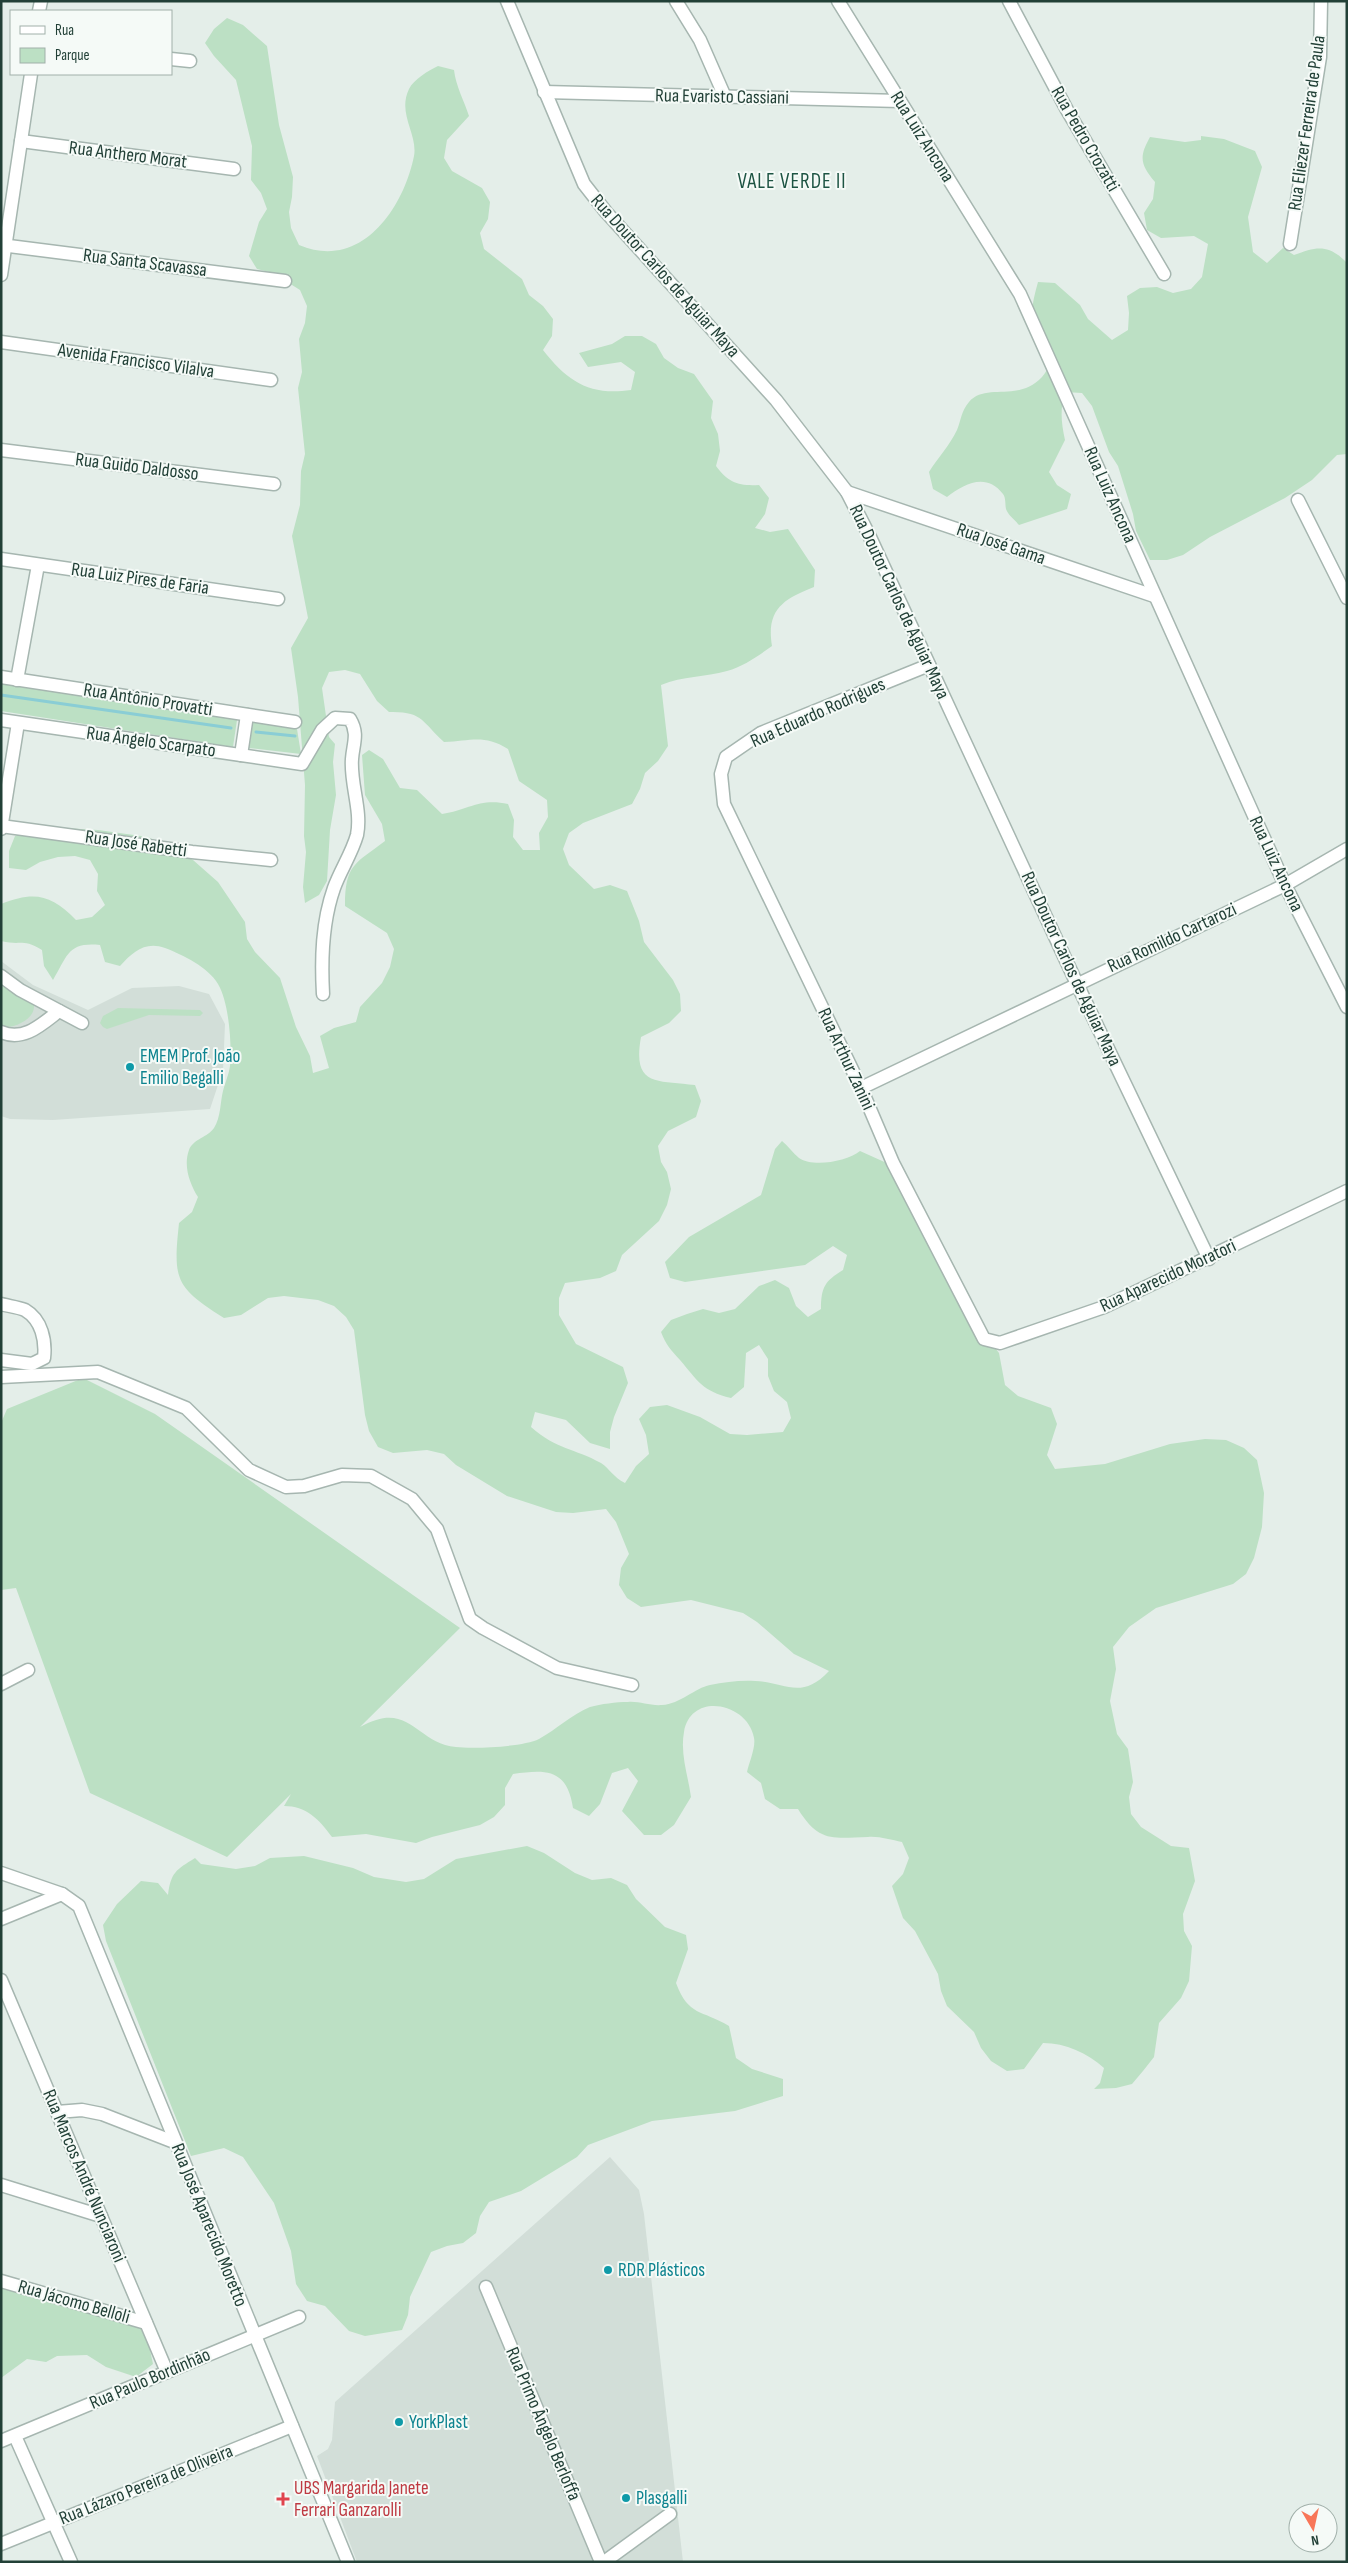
<svg xmlns="http://www.w3.org/2000/svg" width="1348" height="2563" font-family="'Sofia Sans Condensed',sans-serif">
  <style>
    .built { fill: #d2ded8 }
    .green { fill: #bce0c4 }
    .lines { fill: none; stroke-linecap: round; stroke-linejoin: round }
    .stream { stroke: #8acdd5; stroke-width: 3 }
    .minor-casing { stroke: #a6b6b0; stroke-width: 15 }
    .minor { stroke: #fff; stroke-width: 12 }
    .culture-dot { fill: #0f9aa8; stroke: #f5faf7; stroke-width: 2 }
    .health-dot { fill: #e0444e; stroke: #f5faf7; stroke-width: 2 }
    .labels { text-anchor: middle; dominant-baseline: central; stroke-width: 4; stroke-linejoin: round; paint-order: stroke }
    .street-label { font-size: 19px; fill: #224037; stroke: #f5faf7 }
    .culture-label { font-size: 19px; fill: #0d838f; stroke: #f5faf7; text-anchor: start }
    .health-label { font-size: 19px; fill: #be3a42; stroke: #f5faf7; text-anchor: start }
    .quarter-label { font-size: 21px; letter-spacing: 1px; fill: #1d5443; stroke: #f5faf7 }
  </style>
  <rect width="100%" height="100%" fill="#e4eee9"/>
  <!-- built -->
  <g class="built">
    <path d="M1,961l32,24 55,25 44,-22 47,-2 30,8 16,30 -2,46 -13,39 -157,11 -43,-1 -9,-3z"/>
    <path d="M610,2157l29,33 5,24 39,348h-326l-40,-106 11,-7 4,-9 3,-38z"/>
  </g>
  <!-- green -->
  <g class="green">
    <path d="M227,18l16,7 24,21 12,79 14,52 -1,20 -3,15 2,16 8,17c61,26 104,-35 115,-89 4,-22 -17,-42 -5,-67 5,-10 19,-18 29,-23l16,4c2,17 10,30 15,46l-22,24 -3,18 8,13 30,17 8,14 -2,17 -8,14 4,16 38,30 7,16 14,11 10,13 -1,17 -9,14c25,32 47,46 88,40l4,-18 -14,-10 -33,5 -9,-14 33,-9 13,-8h17l14,8 8,14 14,10 16,6 19,27 -2,17 7,16 2,17 -4,15c13,17 22,20 43,19l10,13 -4,16 -10,14 15,4 18,-3 27,41 -1,17c-31,12 -48,23 -42,59 -14,10 -28,20 -45,25 -22,6 -44,5 -66,14l7,61 -10,15 -13,12 -5,16 -8,15 -49,19 -14,10 -6,16 6,16 25,24 16,-4 17,6 12,30 5,21 29,38 7,14 1,17 -12,12 -28,14c-9,50 16,43 54,48l6,16 -5,16 -28,14 -10,15 3,16 6,10 4,17 -4,16 -8,16 -37,34 -6,16 -16,7 -35,5 -6,15v17l17,29 47,23 5,16 -14,34 -4,15v17l-20,-6 -24,-23 -31,-8 -4,15c26,23 43,21 70,36 9,6 12,14 24,20l11,-17 13,-12 -3,-19 -7,-16 11,-12 17,-2 33,12 30,17 17,1 36,-3 8,-14 -4,-16 -13,-11 -6,-15v-17l-9,-14 -13,8 -2,34 -13,11c-29,-7 -33,-17 -51,-38 -9,-10 -14,-15 -19,-28l10,-12 16,-6 16,-5 16,4 16,-4 24,-23 16,-6 14,8 7,18 12,11 13,-8c0,-22 4,-28 22,-39l4,-15 -14,-9 -28,19 -120,17 -15,-4 -5,-16 24,-25 72,-42 14,-46 7,-8c6,5 11,12 17,17 15,10 48,3 61,-7l40,18 21,45 13,13 54,112 11,14 6,32 13,11 33,12 6,16 -10,31 8,14 50,-5 65,-20 35,-5 21,1 18,8 13,12 7,33 -2,34 -8,31 -8,16 -13,10 -77,24 -27,19 -16,20 3,22 -6,32 7,33 11,15 5,33 -4,15 2,17 10,13 30,19 18,2 6,33 -12,33 1,17 8,15 -3,35 -8,17 -22,25 -5,34 -11,14 -11,13 -16,4 -22,1 6,-6 4,-15c-17,-15 -38,-25 -61,-25l-19,26 -17,2 -16,-10 -10,-13 -7,-16 -27,-26 -6,-15 -3,-17 -23,-43 -12,-13 -11,-32 11,-12 6,-16 -7,-16c-11,-2 -23,-6 -34,-5 -35,1 -49,6 -70,-28h-18l-15,-10 -4,-16 -14,-11c2,-9 9,-25 7,-34 -6,-35 -63,-47 -70,-6 -4,22 4,43 7,65l-17,28 -13,10h-17l-22,-24 16,-30 -10,-13 -16,5 -12,31 -11,12 -16,-8c-6,-39 -26,-39 -60,-34l-8,14v17l-11,12 -14,8 -48,12 -16,6 -50,-9 -34,3c-13,-18 -26,-31 -48,-31l7,-12 -64,63 -137,-64 -74,-205 -15,2v-167l6,-14 76,-31 72,36 305,214 -100,99c50,-28 55,16 96,20 18,2 67,0 83,-8 18,-10 32,-24 51,-32 11,-3 26,-5 38,-5 11,-1 22,4 34,3 18,-1 33,-17 48,-20 15,-3 31,-5 45,-4 30,1 46,20 74,-10l-35,-17 -37,-32 -14,-9 -52,-13 -50,7 -14,-9 -8,-13 2,-17 8,-14 -13,-32 -10,-13 -33,4 -17,-1 -49,-16 -51,-31 -12,-11 -17,-4 -34,3 -15,-6 -9,-16 -4,-16 -11,-85 -8,-13 -12,-11 -16,-6 -34,-4 -16,2 -27,17 -17,3c-49,-31 -51,-38 -45,-95l13,-11 6,-15c-8,-13 -15,-31 -9,-47 4,-11 19,-13 25,-22 7,-11 6,-25 9,-37 2,-8 6,-17 7,-25 2,-21 -1,-64 -12,-82 -10,-17 -35,-29 -53,-36 -20,-7 -32,4 -45,18l-15,-4 -5,-17c-32,-3 -32,10 -47,35l-9,-14 -2,-16c-20,-12 -21,-4 -41,-9v-37c33,-13 50,-10 75,16l16,-3 13,-12 -8,-14 1,-17 -8,-14 -15,-4 -17,1 -18,5 -14,8 -17,-2v-17l6,-15 16,-7 16,-2 51,3 50,7 45,23 25,22 27,40 2,17 8,13 25,26 16,49 14,29 3,17 16,-5 -9,-32 14,-8 22,-6 4,-15 22,-24 8,-16 4,-18 -7,-16 -42,-27c0,-42 10,-42 40,-65l-3,-17 -17,-29 -3,-40 7,-5 14,9 17,29 17,2 25,24c27,-4 37,-16 66,-10l6,16 -1,17 10,13h17l-1,-17 9,-16 -1,-17 -28,-19 -11,-32c-24,-15 -37,-8 -64,-7 -22,-20 -21,-31 -55,-30l-12,-11 -17,-27 -15,-4 -16,2 -7,16 7,49 6,7 -2,18 3,33 -6,35 -3,51 -8,14 -14,8 -2,-16 3,-35 -2,-16 1,-51 -7,-88 -7,-49 17,-30 -16,-82 8,-31 1,-34 4,-17 -7,-66 4,-16 -3,-33 6,-16 2,-17 -7,-16 -27,-17 -16,-4 -8,-13 10,-34 8,-13 -6,-16 -10,-13 1,-34 -16,-66 -22,-24 -9,-13 9,-14z"/>
    <path d="M1201,136l23,3 31,12 7,16 -14,50 5,35 14,11 16,-15 11,7c23,-9 35,-11 53,8v191l-10,1 -25,25 -27,18 -75,39 -27,18 -16,5h-17l-14,-29 -3,-17 -15,-48 -9,-14 -17,-46 -10,-13 -17,-1c-5,17 -4,30 0,48l-16,32 8,13 14,9 -4,15 -48,16c-4,-5 -11,-10 -13,-16 -1,-5 0,-11 -3,-15 -17,-22 -39,-10 -56,3l-14,-8 -4,-17c8,-13 21,-27 28,-42 4,-9 4,-19 12,-28 17,-20 49,1 73,-25 10,-11 9,-23 7,-36 -22,-19 -18,-33 -11,-59l17,1 25,22 8,14 24,21 16,-10 1,-17 -2,-17 13,-8 17,-1 16,6 18,-4 11,-12 6,-33 -14,-8 -33,2 -14,-8 -3,-17 9,-14 2,-17c-15,-18 -16,-25 -5,-45l35,5 16,-2z"/>
    <path d="M1,684l236,36 -4,27 -232,-36z"/>
    <path d="M253,722l44,7 4,25 -52,-6z"/>
    <path d="M5,986l29,18c2,15 -20,25 -33,23v-40z"/>
    <path d="M118,1008l82,2 3,3 -3,3 -51,-1 -42,14 -4,-2 -3,-4 3,-7z"/>
    <path d="M527,1846l17,7 31,20 17,7 19,-2 16,7 9,14 29,28 21,8 2,14 -12,34c13,34 25,26 53,43l7,32 16,11 31,10v17l-48,15 -83,10 -64,24 -11,12 -56,34 -32,11 -9,14 -4,17 -13,10 -16,3 -16,6 -21,45 -2,18 -6,15 -37,6 -16,-5 -24,-25 -18,-5 -11,-17 -5,-33 -17,-48 -31,-46 -19,-9 -33,8 -85,-215 -3,-16 14,-21 24,-23 17,2 10,12c3,-23 8,-25 27,-37l6,6 35,5 19,-3 15,-8 34,-2 49,12 21,9 32,5 18,-3 32,-20z"/>
    <path d="M1,2285l138,40 10,20 4,19 -17,13 -30,-10 -19,-12 -30,1 -11,6 -19,-3 -26,19z"/>
  </g>
  <g class="lines">
    <!-- stream -->
    <g class="stream">
      <path d="M1,695l230,33"/>
      <path d="M256,732l39,4"/>
    </g>
    <!-- minor casing -->
    <g class="minor-casing">
      <g id="minor">
        <path d="M507,1l77,183 22,28 170,188 71,92 22,43 208,449 132,275"/>
        <path d="M676,1l24,39 25,57"/>
        <path d="M838,1l182,293 265,591 62,122"/>
        <path d="M1009,1l58,109 97,164"/>
        <path d="M39,11l2,-10"/>
        <path d="M171,59l19,2"/>
        <path d="M544,92l356,9"/>
        <path d="M21,141l213,28"/>
        <path d="M1290,244l30,-187 1,-56"/>
        <path d="M1,245l284,36"/>
        <path d="M1,275l30,-201"/>
        <path d="M1,342l270,38"/>
        <path d="M1,450l273,34"/>
        <path d="M847,492l307,104"/>
        <path d="M1298,500l49,98"/>
        <path d="M1,559l277,40"/>
        <path d="M929,665l-168,68 -35,24 -5,17 3,30 137,284 32,75 91,176 16,4 104,-36 243,-116"/>
        <path d="M1,677l294,45"/>
        <path d="M17,680l21,-115"/>
        <path d="M1,720l301,44 20,-34 13,-12 15,1c9,15 3,25 2,40 -2,25 10,51 5,76 -5,18 -17,36 -23,53 -12,34 -13,70 -11,106"/>
        <path d="M241,755l6,-40"/>
        <path d="M1,826l191,26 79,8"/>
        <path d="M1,829l17,-106"/>
        <path d="M1,976l19,14 62,33"/>
        <path d="M1,1032c23,10 41,-8 58,-21"/>
        <path d="M861,1088l424,-203 62,-36"/>
        <path d="M1,1304c7,2 17,3 24,6 17,10 21,31 19,48l-12,6 -31,-4"/>
        <path d="M1,1377l97,-5 88,36 63,62 37,17 18,-1 38,-11 29,1 41,23 25,30 33,90 13,9 74,40 75,17"/>
        <path d="M1,1684l27,-14"/>
        <path d="M1,1873l61,21 17,12 269,656"/>
        <path d="M1,1919l61,-25"/>
        <path d="M1,1980l166,392"/>
        <path d="M57,2112l25,-2 20,4 72,28"/>
        <path d="M1,2185l100,31"/>
        <path d="M1,2281l145,42"/>
        <path d="M486,2287l115,275"/>
        <path d="M15,2436l56,126"/>
        <path d="M1,2441l298,-124"/>
        <path d="M1,2544l291,-118"/>
        <path d="M604,2562l66,-48"/>
      </g>
    </g>
    <!-- minor -->
    <use href="#minor" class="minor"/>
  </g>
  <!-- markers -->
  <g class="culture-dot">
    <circle cx="130" cy="1067" r="5"/>
    <circle cx="608" cy="2270" r="5"/>
    <circle cx="399" cy="2422" r="5"/>
    <circle cx="626" cy="2498" r="5"/>
  </g>
  <path class="health-dot" d="M280.5 2491.5h5v5h5v5h-5v5h-5v-5h-5v-5h5z"/>
  <g class="labels">
    <!-- street labels -->
    <g class="street-label">
      <text transform="translate(722 97) rotate(1)">Rua Evaristo Cassiani</text>
      <text transform="translate(1307 123) rotate(-82)">Rua Eliezer Ferreira de Paula</text>
      <text transform="translate(922 137) rotate(58)">Rua Luiz Ancona</text>
      <text transform="translate(1085 139) rotate(60)">Rua Pedro Crozatti</text>
      <text transform="translate(128 155) rotate(7)">Rua Anthero Morat</text>
      <text transform="translate(145 263) rotate(7)">Rua Santa Scavassa</text>
      <text transform="translate(665 276) rotate(48)">Rua Doutor Carlos de Aguiar Maya</text>
      <text transform="translate(136 361) rotate(8)">Avenida Francisco Vilalva</text>
      <text transform="translate(137 467) rotate(7)">Rua Guido Daldosso</text>
      <text transform="translate(1110 495) rotate(66)">Rua Luiz Ancona</text>
      <text transform="translate(1001 544) rotate(19)">Rua José Gama</text>
      <text transform="translate(140 579) rotate(8)">Rua Luiz Pires de Faria</text>
      <text transform="translate(899 602) rotate(65)">Rua Doutor Carlos de Aguiar Maya</text>
      <text transform="translate(148 700) rotate(9)">Rua Antônio Provatti</text>
      <text transform="translate(818 713) rotate(-24)">Rua Eduardo Rodrigues</text>
      <text transform="translate(151 742) rotate(8)">Rua Ângelo Scarpato</text>
      <text transform="translate(136 844) rotate(8)">Rua José Rabetti</text>
      <text transform="translate(1276 864) rotate(65)">Rua Luiz Ancona</text>
      <text transform="translate(1172 938) rotate(-25)">Rua Romildo Cartarozi</text>
      <text transform="translate(1071 969) rotate(65)">Rua Doutor Carlos de Aguiar Maya</text>
      <text transform="translate(846 1059) rotate(65)">Rua Arthur Zanini</text>
      <text transform="translate(1168 1276) rotate(-25)">Rua Aparecido Moratori</text>
      <text transform="translate(84 2176) rotate(67)">Rua Marcos André Nunciaroni</text>
      <text transform="translate(209 2225) rotate(68)">Rua José Aparecido Moretto</text>
      <text transform="translate(74 2302) rotate(16)">Rua Jácomo Belloli</text>
      <text transform="translate(150 2379) rotate(-23)">Rua Paulo Bordinhão</text>
      <text transform="translate(543 2424) rotate(67)">Rua Primo Ângelo Berloffa</text>
      <text transform="translate(146 2485) rotate(-22)">Rua Lázaro Pereira de Oliveira</text>
    </g>
    <!-- culture labels -->
    <g class="culture-label">
      <text x="140" y="1056">EMEM Prof. João<tspan x="140" dy="22">Emilio Begalli</tspan></text>
      <text x="618" y="2270">RDR Plásticos</text>
      <text x="409" y="2422">YorkPlast</text>
      <text x="636" y="2498">Plasgalli</text>
    </g>
    <!-- health labels -->
    <g class="health-label">
      <text x="294" y="2488">UBS Margarida Janete<tspan x="294" dy="22">Ferrari Ganzarolli</tspan></text>
    </g>
    <!-- quarter labels -->
    <g class="quarter-label">
      <text x="792" y="181">VALE VERDE II</text>
    </g>
  </g>
  <!-- border -->
  <rect width="1348" height="2563" fill="none" stroke="#224037" stroke-width="5"/>
  <!-- legend -->
  <rect x="10" y="10" width="162" height="65" fill="#f5faf7" stroke="#a1b0aa"/>
  <rect x="20" y="26" width="25" height="8" fill="#ffffff" stroke="#a1b0aa"/>
  <text x="55" y="35" font-size="15" fill="#224037">Rua</text>
  <rect x="20" y="48" width="25" height="15" fill="#bce0c4" stroke="#a1b0aa"/>
  <text x="55" y="60" font-size="15" fill="#224037">Parque</text>
  <!-- north arrow -->
  <g transform="translate(1313 2528) rotate(171)"><circle r="24" fill="#f5faf7" stroke="#a1b0aa"/>
  <path d="M0-4L9 19L0 12L-9 19Z" fill="#f87658"/>
  <text y="-8" font-size="14" font-weight="bold" text-anchor="middle" fill="#224037">N</text>
  </g>
</svg>
